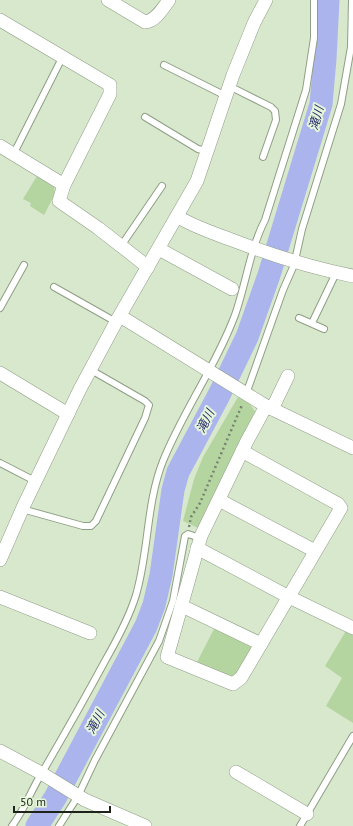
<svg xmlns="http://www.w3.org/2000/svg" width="353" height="826" font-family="'PT Sans','Noto Sans JP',sans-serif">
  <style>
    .green { fill: #b5d5a0 }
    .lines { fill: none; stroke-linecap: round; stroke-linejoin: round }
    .river { stroke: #abb4ec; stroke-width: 23 }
    .service-casing { stroke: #8f9f86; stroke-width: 8 }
    .minor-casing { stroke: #8f9f86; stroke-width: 14 }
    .path { stroke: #788372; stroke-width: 2.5; stroke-dasharray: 2 3; stroke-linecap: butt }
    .service { stroke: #fff; stroke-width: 6 }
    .minor { stroke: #fff; stroke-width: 13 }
    .labels { text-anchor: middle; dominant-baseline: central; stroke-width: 4; stroke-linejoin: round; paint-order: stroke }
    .water-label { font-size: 12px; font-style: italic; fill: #292b6b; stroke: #e5f5da }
  </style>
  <rect width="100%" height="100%" fill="#d7e8cd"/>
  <!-- green -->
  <g class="green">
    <path d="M37,176l17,11 1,7 -11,21 -14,-9 1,-3 -8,-4z"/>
    <path d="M238,397l12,7 6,9 -58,115 -15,-7 11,-42 9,-22z"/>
    <path d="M215,627l38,19 -16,31 -8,2 -33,-15z"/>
    <path d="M347,629l6,3v91l-27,-17 16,-28 -17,-12z"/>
  </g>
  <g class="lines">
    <!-- river -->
    <path class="river" d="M37,826l18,-28 91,-172 8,-21 7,-30 12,-85 5,-18 41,-77 28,-58 22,-62 52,-171 4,-45 3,-59"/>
    <!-- service casing -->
    <g class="service-casing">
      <g id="service">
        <path d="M164,65l62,31"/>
        <path d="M229,86l42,21 4,4 1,9 -13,37"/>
        <path d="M145,117l53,32 9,2"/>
        <path d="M13,155l49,-97"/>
        <path d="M121,246l41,-60"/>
        <path d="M54,287l62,35"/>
        <path d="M0,308l24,-43"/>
        <path d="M299,318l25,11"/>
        <path d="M312,323l24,-50"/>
        <path d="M246,394l37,-104 11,-25 8,-36 39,-125 10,-57 1,-47"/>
        <path d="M0,463l35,18"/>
        <path d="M22,509l61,17h8l5,-5 49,-103 4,-13 -4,-4 -54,-31"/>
        <path d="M12,826c13,-17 19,-36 31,-55 21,-36 42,-73 62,-110 12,-21 24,-43 31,-66 13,-44 10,-91 27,-134 20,-50 53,-95 72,-146 11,-31 15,-66 30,-95l41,-130 8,-52v-38"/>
        <path d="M59,826l19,-30 17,-36 64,-119 14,-40 12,-65 3,-2 12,4"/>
        <path d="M300,826l53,-90"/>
      </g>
    </g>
    <!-- minor casing -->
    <g class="minor-casing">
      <g id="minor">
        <path d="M108,0l37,22c11,-1 18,-14 24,-22"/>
        <path d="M0,20l110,65v9l-46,91 -5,16 39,27 50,39"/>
        <path d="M0,146l64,39"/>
        <path d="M178,217c17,10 35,16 54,23 39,15 80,28 121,36"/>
        <path d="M159,249l73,40"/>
        <path d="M120,316l146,90 -19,35 -46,95 -34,121 66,27 8,-6 100,-170 -3,-4 -96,-53"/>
        <path d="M0,373l68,41"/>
        <path d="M266,406l87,42"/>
        <path d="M272,409l16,-33"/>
        <path d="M219,500l96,51"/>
        <path d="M197,548l92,49 64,31"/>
        <path d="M0,560l24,-55 56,-116 36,-67 81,-141 36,-106 21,-52 12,-23"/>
        <path d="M0,597l90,36"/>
        <path d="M182,606l79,38"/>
        <path d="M0,751l41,22 44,27 60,26"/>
        <path d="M236,772l71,42"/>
      </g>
    </g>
    <!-- path -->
    <path class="path" d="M189,527l2,-10 9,-14 42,-98"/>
    <!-- service -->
    <use href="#service" class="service"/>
    <!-- minor -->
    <use href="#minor" class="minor"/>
  </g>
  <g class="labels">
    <!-- water labels -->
    <g class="water-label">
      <text transform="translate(316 118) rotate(-74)">滝川</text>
      <text transform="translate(205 421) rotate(-63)">滝川</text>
      <text transform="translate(95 722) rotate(-62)">滝川</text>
    </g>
  </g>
  <!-- scale -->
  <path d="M14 806v6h96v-6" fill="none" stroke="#1d231a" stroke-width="2"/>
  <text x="20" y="806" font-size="12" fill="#1d231a" stroke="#e5f5da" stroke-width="3" paint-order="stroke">50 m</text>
</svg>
